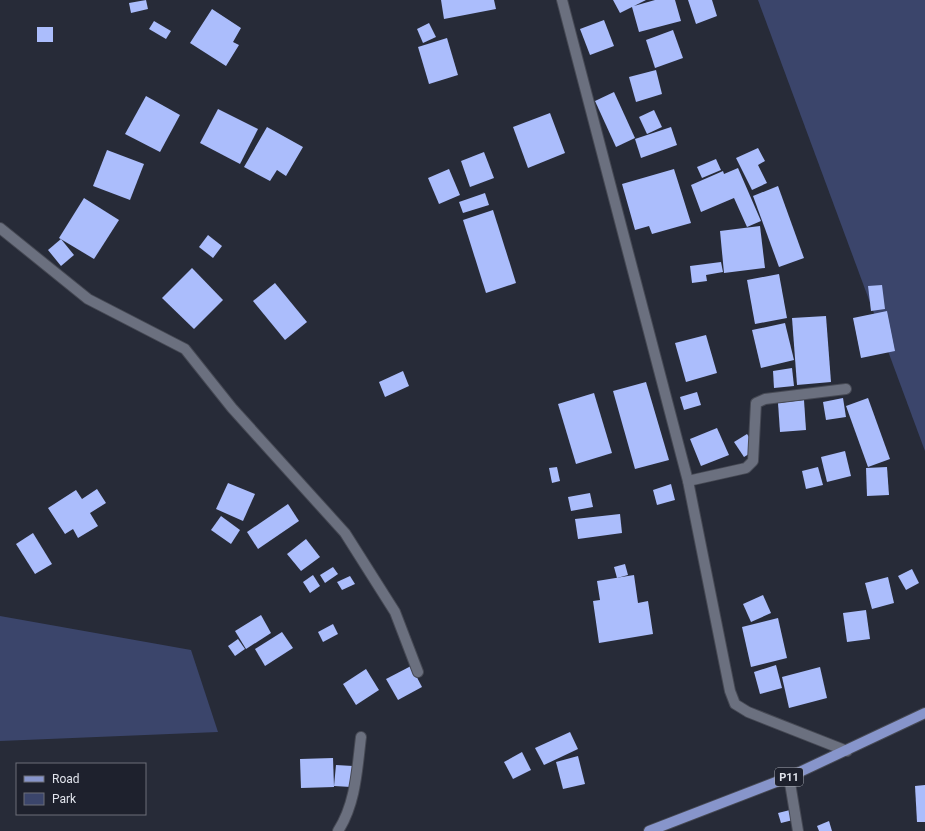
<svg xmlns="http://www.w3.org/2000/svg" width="925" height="831" font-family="Roboto,sans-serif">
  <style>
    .green { fill: #3b456b }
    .building { fill: #abbdfc }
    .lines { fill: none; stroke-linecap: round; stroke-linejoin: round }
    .minor-casing { stroke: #464954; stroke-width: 12 }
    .primary-casing { stroke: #464954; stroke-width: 12 }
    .minor { stroke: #6b707f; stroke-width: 10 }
    .primary { stroke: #8795cb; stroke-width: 10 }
    .labels { text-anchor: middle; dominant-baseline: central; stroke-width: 4; stroke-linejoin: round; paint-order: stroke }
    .shield { fill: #1e212d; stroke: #a6a9b2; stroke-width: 1 }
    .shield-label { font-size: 11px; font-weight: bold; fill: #e0e3eb }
  </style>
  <rect width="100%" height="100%" fill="#272b38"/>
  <!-- green -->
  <g class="green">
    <path d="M758,0h167v451z"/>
    <path d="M0,616l191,34 27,82 -218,9z"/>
  </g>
  <!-- building -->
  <g class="building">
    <path d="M146,0l2,9 -17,4 -2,-10z"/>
    <path d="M441,0h53l2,9 -52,10z"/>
    <path d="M613,0h33l-12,6 21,-6h20l6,21 -42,11 -7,-25 -12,6z"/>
    <path d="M688,0h24l5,16 -21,8z"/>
    <path d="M212,9l29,19 -8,14 6,3 -13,21 -36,-23z"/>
    <path d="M604,20l10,26 -24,9 -10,-26z"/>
    <path d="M154,21l17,10 -5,8 -17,-10z"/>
    <path d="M429,23l7,14 -13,6 -6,-14z"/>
    <rect x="37" y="27" width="16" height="15"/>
    <path d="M673,30l10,28 -28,10 -9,-28z"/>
    <path d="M447,38l11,37 -29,9 -11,-37z"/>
    <path d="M656,70l6,24 -26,8 -7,-25z"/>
    <path d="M614,92l21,46 -19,9 -21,-46z"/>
    <path d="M146,96l34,19 -20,37 -35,-18z"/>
    <path d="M218,109l40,20 -18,35 -40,-21z"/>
    <path d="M654,110l8,17 -15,7 -8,-17z"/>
    <path d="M550,113l15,40 -37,15 -15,-41z"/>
    <path d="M267,127l36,20 -17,29 -9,-6 -7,11 -26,-14z"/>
    <path d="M671,127l6,18 -36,13 -6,-19z"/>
    <path d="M758,148l7,13 -7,4 9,18 -15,7 -16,-32z"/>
    <path d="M107,150l37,14 -14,36 -37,-14z"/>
    <path d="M484,152l10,26 -24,9 -9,-26z"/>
    <path d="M716,159l5,11 -19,8 -5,-11z"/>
    <path d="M738,168l23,53 -14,6 -13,-29 -33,14 -10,-27 32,-14 1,3z"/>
    <path d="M449,169l11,26 -21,9 -11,-26z"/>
    <path d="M674,169l17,54 -39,11 -3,-8 -14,4 -13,-46z"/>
    <path d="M778,186l26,72 -25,9 -26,-71z"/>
    <path d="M485,193l4,12 -26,8 -4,-11z"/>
    <path d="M84,198l35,22 -25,39 -35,-21z"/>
    <path d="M493,210l23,73 -30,10 -23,-73z"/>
    <path d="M760,226l5,42 -41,5 -4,-42z"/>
    <path d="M208,235l14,11 -9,12 -14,-11z"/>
    <path d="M61,239l13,16 -13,11 -13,-16z"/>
    <path d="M721,262l2,10 -17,3 1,6 -15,2 -2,-17z"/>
    <path d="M192,268l31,32 -29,29 -32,-31z"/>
    <path d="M779,274l8,44 -32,6 -8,-44z"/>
    <path d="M275,283l32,39 -22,18 -32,-39z"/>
    <path d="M882,285l3,24 -14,2 -3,-25z"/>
    <path d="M887,311l8,40 -34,7 -8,-40z"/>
    <path d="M826,316l5,66 -34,3 -5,-67z"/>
    <path d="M785,323l9,37 -33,8 -9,-38z"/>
    <path d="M706,335l11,38 -31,9 -11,-39z"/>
    <path d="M792,368l2,18 -20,2 -1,-17z"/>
    <path d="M403,371l6,15 -24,11 -6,-15z"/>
    <path d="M646,382l23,78 -34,9 -22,-78z"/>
    <path d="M697,392l4,13 -17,5 -4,-13z"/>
    <path d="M594,393l18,60 -36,11 -18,-60z"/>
    <path d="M843,398l3,19 -20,3 -3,-18z"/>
    <path d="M868,398l22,61 -22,8 -22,-61z"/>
    <path d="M804,400l2,30 -26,2 -2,-29z"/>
    <path d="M717,428l12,27 -28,11 -11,-27z"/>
    <path d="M747,434l10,15 -13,8 -10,-15z"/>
    <path d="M845,451l6,25 -24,6 -6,-25z"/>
    <path d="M557,467l3,14 -8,2 -3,-15z"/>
    <path d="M818,467l5,18 -17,4 -4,-18z"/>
    <path d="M887,467l2,28 -22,1 -1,-28z"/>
    <path d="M228,483l27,11 -12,27 -27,-12z"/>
    <path d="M671,484l4,16 -18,5 -4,-15z"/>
    <path d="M97,489l9,14 -16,10 8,13 -20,12 -5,-9 -8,5 -17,-26 28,-18 6,9z"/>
    <path d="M590,493l3,14 -22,4 -3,-14z"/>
    <path d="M288,504l11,17 -41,28 -11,-17z"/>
    <path d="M620,514l2,19 -44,6 -3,-20z"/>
    <path d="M221,516l19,14 -9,14 -20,-14z"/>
    <path d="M33,533l19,31 -17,10 -19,-30z"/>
    <path d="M306,539l14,18 -19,14 -14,-17z"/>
    <path d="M625,564l3,11 -11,3 -3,-11z"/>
    <path d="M333,567l5,7 -13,9 -5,-8z"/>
    <path d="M912,569l7,14 -13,7 -8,-14z"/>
    <path d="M313,575l7,11 -10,7 -7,-11z"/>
    <path d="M634,575l4,28 10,-2 5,33 -54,9 -6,-42 7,-1 -3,-19z"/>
    <path d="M350,576l5,8 -13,6 -5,-8z"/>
    <path d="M888,577l6,26 -22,6 -7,-26z"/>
    <path d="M763,595l8,18 -20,9 -8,-18z"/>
    <path d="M866,610l4,29 -23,3 -4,-29z"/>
    <path d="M261,615l10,18 -25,16 -11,-18z"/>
    <path d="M778,618l9,40 -36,9 -9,-40z"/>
    <path d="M333,624l5,10 -15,8 -5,-10z"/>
    <path d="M282,632l11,16 -28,18 -10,-17z"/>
    <path d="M238,639l7,10 -10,7 -7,-10z"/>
    <path d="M776,665l6,23 -22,6 -6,-22z"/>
    <path d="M411,666l11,21 -24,13 -12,-21z"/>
    <path d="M820,667l7,31 -38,10 -7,-31z"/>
    <path d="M366,669l13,21 -23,15 -13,-21z"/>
    <path d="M570,732l8,17 -34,16 -9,-17z"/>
    <path d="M522,752l9,18 -18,9 -9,-17z"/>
    <path d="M578,756l7,28 -22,5 -7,-27z"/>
    <path d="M333,758l1,29 -33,1 -1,-29z"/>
    <path d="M336,765l17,1 -2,21 -17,-1z"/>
    <path d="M925,785v37h-8l-2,-36z"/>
    <path d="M790,810l3,10 -12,3 -3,-10z"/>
    <path d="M829,821l3,10h-13l-2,-5z"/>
  </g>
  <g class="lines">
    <!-- minor casing -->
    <g class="minor-casing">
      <g id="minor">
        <path d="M562,0l126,481 42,210 5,13 13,8 99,39"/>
        <path d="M0,228l88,71 97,50 47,59 113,125 50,79 23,60"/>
        <path d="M688,481l58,-13 7,-7 3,-58 9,-4 81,-10"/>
        <path d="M789,777l9,54"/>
        <path d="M338,831c18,-28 19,-62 23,-94"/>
      </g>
    </g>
    <!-- primary casing -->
    <g class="primary-casing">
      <path id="primary" d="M649,831l140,-54 136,-64"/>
    </g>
    <!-- minor -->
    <use href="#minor" class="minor"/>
    <!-- primary -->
    <use href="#primary" class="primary"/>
  </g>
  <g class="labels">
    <!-- shield labels -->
    <rect class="shield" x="775" y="768" width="28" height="18" rx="3"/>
    <g class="shield-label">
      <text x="789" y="777">P11</text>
    </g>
  </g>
  <!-- legend -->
  <rect x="16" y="763" width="130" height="52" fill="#1e212d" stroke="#6c6f79"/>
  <rect x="24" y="776" width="20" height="6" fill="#8795cb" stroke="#6c6f79"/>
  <text x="52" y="783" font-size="12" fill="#e0e3eb">Road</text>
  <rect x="24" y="793" width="20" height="12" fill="#3b456b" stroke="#6c6f79"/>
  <text x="52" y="803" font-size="12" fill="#e0e3eb">Park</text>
</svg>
